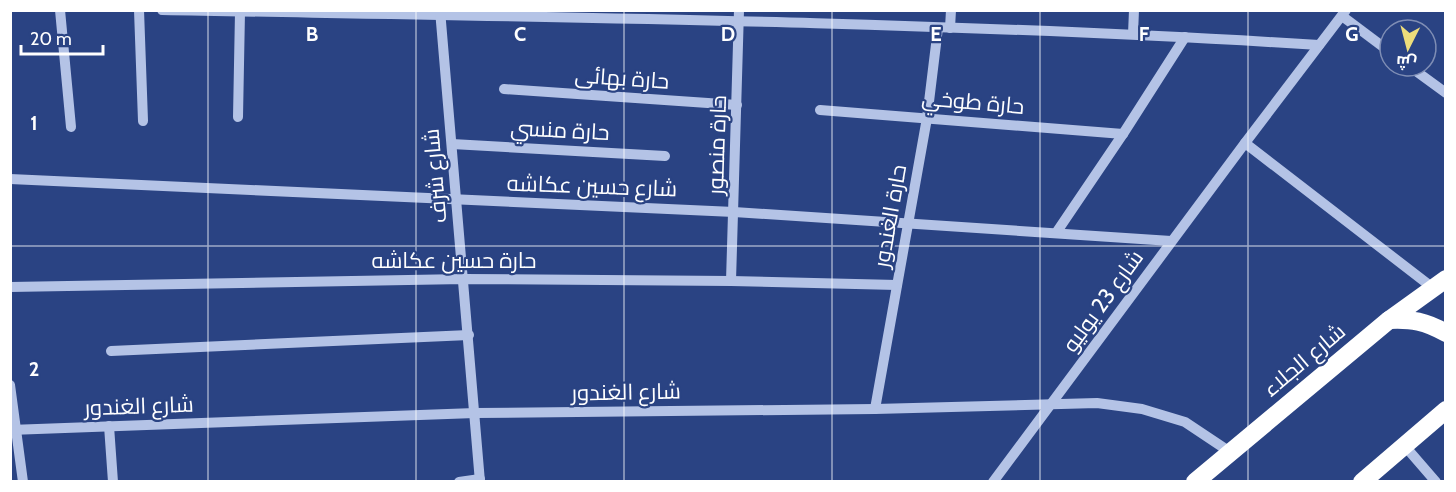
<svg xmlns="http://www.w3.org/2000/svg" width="1456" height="492" font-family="Cabin,Cairo,sans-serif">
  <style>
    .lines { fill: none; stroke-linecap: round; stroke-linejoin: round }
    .minor { stroke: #b4c3e6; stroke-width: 10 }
    .highway { stroke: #fff; stroke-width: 18 }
    .grid { fill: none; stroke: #fff; stroke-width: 1.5; stroke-opacity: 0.55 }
    .labels { text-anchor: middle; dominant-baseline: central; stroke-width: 4.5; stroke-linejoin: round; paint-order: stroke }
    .street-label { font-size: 22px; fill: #fff; stroke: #2a4383 }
    .grid-label { font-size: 20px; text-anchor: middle; font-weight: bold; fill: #fff; stroke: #2a4383; stroke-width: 4.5; stroke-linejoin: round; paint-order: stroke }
  </style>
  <rect width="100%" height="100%" fill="#2a4383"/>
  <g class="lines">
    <!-- minor -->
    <g class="minor">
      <path d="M60,10l11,117"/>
      <path d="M139,10l4,111"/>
      <path d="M162,10c386,7 772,11 1157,35"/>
      <path d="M440,10l40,472"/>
      <path d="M1342,16l48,36"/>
      <path d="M950,28l1,-18"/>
      <path d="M1133,34l1,-24"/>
      <path d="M1409,66l37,27"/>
      <path d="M504,89l233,16"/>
      <path d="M820,110l303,24"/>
      <path d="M238,117l2,-105"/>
      <path d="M1245,143l188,145"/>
      <path d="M452,144l213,12"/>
      <path d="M10,179l724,33 437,29"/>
      <path d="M1056,233l67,-99 62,-97"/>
      <path d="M731,281l8,-271"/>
      <path d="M10,287l454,-8 267,2 166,4"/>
      <path d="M111,351l358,-16"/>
      <path d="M10,385l13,97"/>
      <path d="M875,409l52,-291 11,-90"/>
      <path d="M109,426l4,56"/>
      <path d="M10,430l465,-17 400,-4 222,-6 45,6 43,13 45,30"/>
      <path d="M1404,445l32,37"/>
      <path d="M459,482l21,-3"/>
      <path d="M993,482l252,-339 101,-133"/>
    </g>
    <!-- highway -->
    <g class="highway">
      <path d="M1389,320c23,-1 36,1 57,13"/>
      <path d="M1195,482l194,-162 57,-41"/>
      <path d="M1362,482l84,-72"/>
    </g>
  </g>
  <!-- grid -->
  <path class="grid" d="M208,10v472M416,10v472M624,10v472M832,10v472M1040,10v472M1248,10v472M10,246h1436"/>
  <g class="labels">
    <!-- street labels -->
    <g class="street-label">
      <text transform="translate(622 78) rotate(4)">حارة بهائى</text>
      <text transform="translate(973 102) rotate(5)">حارة طوخي</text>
      <text transform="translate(560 130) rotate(3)">حارة منسي</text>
      <text transform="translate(717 145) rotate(-88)">حارة منصور</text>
      <text transform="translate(435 176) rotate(-95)">شارع شرف</text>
      <text transform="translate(592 186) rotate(2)">شارع حسين عكاشه</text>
      <text transform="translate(890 216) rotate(-80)">حارة الغندور</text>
      <text x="454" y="260">حارة حسين عكاشه</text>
      <text transform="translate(1103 301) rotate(-54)">شارع 23 يوليو</text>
      <text transform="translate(1304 360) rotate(-40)">شارع الجلاء</text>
      <text transform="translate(626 392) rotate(-1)">شارع الغندور</text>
      <text transform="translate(139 406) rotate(-2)">شارع الغندور</text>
    </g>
  </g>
  <g class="grid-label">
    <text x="312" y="41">B</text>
    <text x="520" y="41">C</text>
    <text x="728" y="41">D</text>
    <text x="936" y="41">E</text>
    <text x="1144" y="41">F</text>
    <text x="1352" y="41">G</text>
    <text x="34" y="130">1</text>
    <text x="34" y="376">2</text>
  </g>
  <!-- border -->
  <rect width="1456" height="492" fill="none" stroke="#ffffff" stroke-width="24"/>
  <!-- north arrow -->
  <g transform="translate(1408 48) rotate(186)"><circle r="28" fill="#2a4383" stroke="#7f8eb5" stroke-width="1.5"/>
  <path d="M0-4.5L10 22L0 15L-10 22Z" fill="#eddd7b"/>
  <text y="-9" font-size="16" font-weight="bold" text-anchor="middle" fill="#ffffff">ش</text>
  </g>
  <!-- scale -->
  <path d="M21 45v9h82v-9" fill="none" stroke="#ffffff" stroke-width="3"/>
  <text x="30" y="45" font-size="18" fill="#ffffff" stroke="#2a4383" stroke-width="4.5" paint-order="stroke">20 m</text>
</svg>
